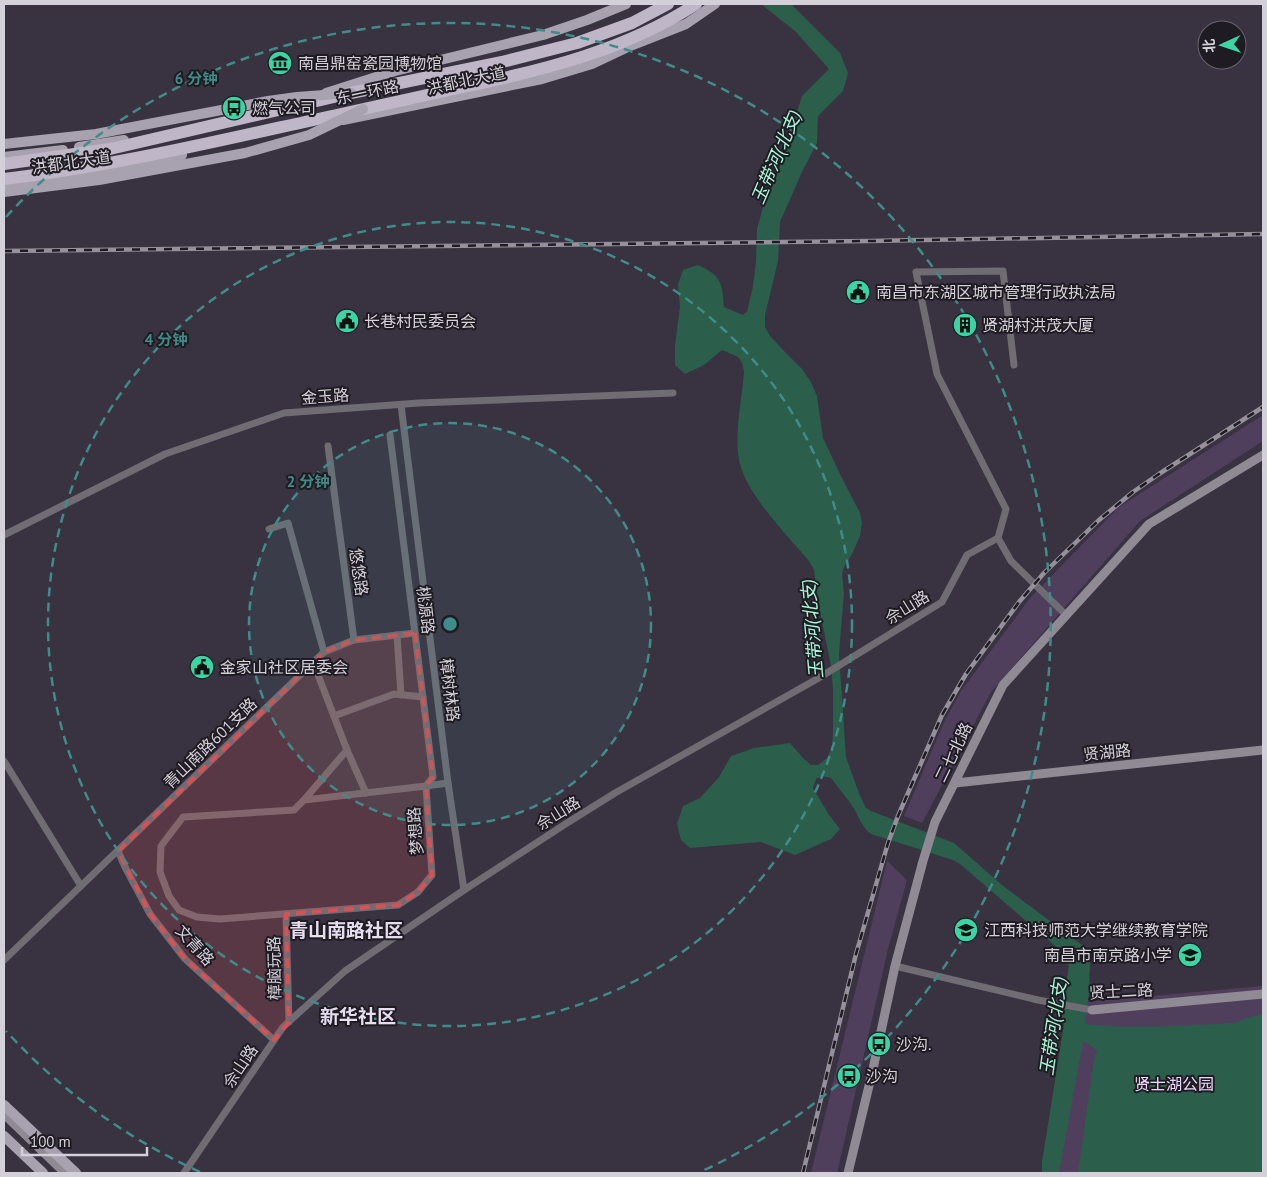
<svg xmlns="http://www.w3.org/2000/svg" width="1267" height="1177" font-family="'PT Sans','Noto Sans SC',sans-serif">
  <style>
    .green { fill: #4f3f5d }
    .water { fill: #2c5e4c }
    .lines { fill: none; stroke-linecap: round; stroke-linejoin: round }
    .street { stroke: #6f6c73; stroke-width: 7 }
    .secondary { stroke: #908a95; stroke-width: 9 }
    .primary { stroke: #a8a1b0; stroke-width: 10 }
    .highway { stroke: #bfb6c8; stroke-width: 12 }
    .rail-casing { stroke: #95909b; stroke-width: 4.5 }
    .rail { stroke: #1f1b22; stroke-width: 2.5; stroke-dasharray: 8; stroke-linecap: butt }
    .primary-bridge { stroke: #a8a1b0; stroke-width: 10 }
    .marked { fill: #d65254; fill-opacity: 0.2; stroke: #d65254; stroke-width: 4; stroke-dasharray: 10 6; stroke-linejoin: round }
    .ring { fill: none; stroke: #408c89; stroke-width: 2.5; stroke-dasharray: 9 6 }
    .labels { text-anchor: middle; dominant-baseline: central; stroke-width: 4; stroke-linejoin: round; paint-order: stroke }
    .poi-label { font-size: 16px; fill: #d4d0d9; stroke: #1f1b22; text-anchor: start }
    .street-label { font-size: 16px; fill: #d4d0d9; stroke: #1f1b22 }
    .park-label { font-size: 16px; fill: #ead7fe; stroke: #1f1b22 }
    .water-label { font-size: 18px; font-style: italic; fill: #a4f7d7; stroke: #1f1b22 }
    .quarter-label { font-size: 19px; font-weight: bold; fill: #e6ddef; stroke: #1f1b22 }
    .centre { fill: #408c89; stroke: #1f1b22; stroke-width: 2.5 }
    .ring-label { font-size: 15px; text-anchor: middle; font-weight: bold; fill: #408c89; stroke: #1f1b22; stroke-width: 4; stroke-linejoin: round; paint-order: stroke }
  </style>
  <rect width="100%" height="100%" fill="#393240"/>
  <!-- green -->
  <g class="green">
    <path d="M1263,415v26l-123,80 -149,171 -69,131 -18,-7 41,-96 16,-29 69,-93 89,-91z"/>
    <path d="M887,861l20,19 -19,69 -47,207 -4,17h-26z"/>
    <path d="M1263,986v187h-206l27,-171z"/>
  </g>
  <!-- water -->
  <path class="water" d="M761,4h30l49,49 8,20 -5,18 -25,25 -1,27 -15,29 -22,50 -2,39 -13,54v12l5,9 15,16 17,17 9,13 6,14 6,42 18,38 19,37 2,10 -2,13 -7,16 -9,15 -2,7 2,19 -5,61 7,103 14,39 6,12 5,3 83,32 48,42 80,60 8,18 -1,30 -4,31c50,6 100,1 150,-1l12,-5 16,-4v159h-185l16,-114 3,-8 -4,-4 -10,-6 -24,132h-17v-11l22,-138 -4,-5 9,-53 -7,-14 -102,-88 -7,-4 -82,-26c-10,-7 -12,-18 -18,-27 -7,-10 -15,-20 -22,-29l-9,-2 -6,3 -3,9 16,27 11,14 -9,10 -36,16 -34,-13 -71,6 -9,-8 -4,-16 6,-18 17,-8 19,-21 12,-21 23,-8 36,-5 13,15 8,7h7l9,-7 5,-10 1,-17v-41l-2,-24 -13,-64 -4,-32 -5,-9c-21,-25 -61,-65 -69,-97 -7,-26 2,-64 4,-92 -2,-17 -7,-15 -22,-22l-18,15 -19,9 -10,-9v-20l5,-38 -2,-22 5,-15 15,-5c24,11 24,18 26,42l19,8 4,-3 6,-26 3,-24 1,-33 6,-22 16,-37 23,-74 27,-27 -33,-37z"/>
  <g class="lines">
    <!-- street -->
    <g class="street">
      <path d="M401,405l47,378 16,107"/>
      <path d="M390,435l43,342 -7,9"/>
      <path d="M328,446l26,194 61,-7"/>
      <path d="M4,535l161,-81 119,-41 135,-10 254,-10"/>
      <path d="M998,538l13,23 55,54"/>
      <path d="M397,635l4,60"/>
      <path d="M324,652l30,-12"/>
      <path d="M313,662l34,88 19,43"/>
      <path d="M334,716l60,-22 29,3"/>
      <path d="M4,761l77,125"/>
      <path d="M426,786l6,89 -14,17 -20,13 -178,14 -23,-2 -18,-7 -10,-14 -9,-24 1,-26 22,-29 111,-7 10,-10z"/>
      <path d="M426,786l22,-3"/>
      <path d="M304,800l43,-50"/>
      <path d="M118,851l7,16 25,47 35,45 89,81"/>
      <path d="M286,914l3,108"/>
      <path d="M4,960l320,-308 -36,-129 -19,6"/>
      <path d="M895,966l143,34 54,10"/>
      <path d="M184,1173l99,-146 62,-56 119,-81 103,-67 48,-30 202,-114 125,-77 25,-47 31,-17 8,-29 -69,-135 -21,-102 87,-1 11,94"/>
    </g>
    <!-- secondary -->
    <g class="secondary">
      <path d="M955,783l308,-33"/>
      <path d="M1092,1010l171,-16"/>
      <path d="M4,1114l61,59"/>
      <path d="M848,1173l25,-104 22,-103 28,-105 12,-39 68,-137 146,-161 114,-69"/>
    </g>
    <!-- primary -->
    <g class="primary">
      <path d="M326,93l69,-22 148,-36 44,-15 39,-16"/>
      <path d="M343,120l199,-41 50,-15 38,-18 56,-22 29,-20"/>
      <path d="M79,147l45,-7"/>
      <path d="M4,157l59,-7"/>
      <path d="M4,187l105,-15 73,-17"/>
      <path d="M4,1105l72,68"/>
      <path d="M4,1136l39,37"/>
    </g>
    <!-- highway -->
    <g class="highway">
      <path d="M4,164l106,-15 241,-56 151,-31 75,-19 55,-20 36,-19"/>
      <path d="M4,179c112,-13 226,-41 337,-65 41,-9 81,-18 122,-27 81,-17 163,-37 233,-83"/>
    </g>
    <!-- rail casing -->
    <g class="rail-casing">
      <g id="rail">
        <path d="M4,251l865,-10 394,-7"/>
        <path d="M803,1173l53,-219 32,-111 10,-27 44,-101 24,-41 53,-72 25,-29 55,-53 34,-28 26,-18 104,-67"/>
      </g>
    </g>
    <!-- rail -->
    <use href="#rail" class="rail"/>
    <!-- primary-bridge -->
    <g class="primary-bridge">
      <path d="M4,144l92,-10 172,-33 29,-4 54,-4"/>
      <path d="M4,192l95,-12 146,-27 64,-18 54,-26"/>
    </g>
  </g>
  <!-- marked area -->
  <path class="marked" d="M415,633l18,144 -7,9 6,89 -14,17 -20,13 -112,9 3,108 -15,18 -89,-81 -35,-45 -32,-63 206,-199 30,-12z"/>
  <!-- distance rings -->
  <circle cx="450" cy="624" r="201" fill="#408c89" fill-opacity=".12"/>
  <g class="ring">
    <circle cx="450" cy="624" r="201"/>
    <circle cx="450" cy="624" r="402"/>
    <path d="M200 1172A602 602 0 0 1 6 1031M6 217A602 602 0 1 1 700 1172"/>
  </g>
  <!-- icons -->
  <defs>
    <g id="museum-disc" transform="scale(1.25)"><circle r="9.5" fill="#3ad4a5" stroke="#1f1b22"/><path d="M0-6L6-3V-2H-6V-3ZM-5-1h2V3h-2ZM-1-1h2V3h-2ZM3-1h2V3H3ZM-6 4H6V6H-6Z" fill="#111"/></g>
    <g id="bus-disc" transform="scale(1.25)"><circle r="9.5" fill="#3ad4a5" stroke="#1f1b22"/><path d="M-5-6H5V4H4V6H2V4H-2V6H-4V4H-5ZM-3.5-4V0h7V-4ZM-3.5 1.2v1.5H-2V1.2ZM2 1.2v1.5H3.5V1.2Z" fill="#111"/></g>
    <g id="civic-disc" transform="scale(1.25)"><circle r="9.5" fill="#3ad4a5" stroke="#1f1b22"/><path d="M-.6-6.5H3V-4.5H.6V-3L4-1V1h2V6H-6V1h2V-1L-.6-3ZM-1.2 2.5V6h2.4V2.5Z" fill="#111"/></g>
    <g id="building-disc" transform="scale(1.25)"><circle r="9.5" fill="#3ad4a5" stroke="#1f1b22"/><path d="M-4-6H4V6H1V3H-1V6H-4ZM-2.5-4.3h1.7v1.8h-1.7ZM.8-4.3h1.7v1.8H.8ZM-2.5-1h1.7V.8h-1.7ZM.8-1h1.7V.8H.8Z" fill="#111"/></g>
    <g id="university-disc" transform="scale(1.25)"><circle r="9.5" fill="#3ad4a5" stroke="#1f1b22"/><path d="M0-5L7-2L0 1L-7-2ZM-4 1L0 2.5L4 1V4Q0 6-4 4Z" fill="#111"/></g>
    <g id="school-disc" transform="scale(1.25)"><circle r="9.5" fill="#3ad4a5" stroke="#1f1b22"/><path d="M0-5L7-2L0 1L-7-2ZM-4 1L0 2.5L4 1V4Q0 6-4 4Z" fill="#111"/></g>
  </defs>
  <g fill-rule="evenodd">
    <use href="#museum-disc" x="280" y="63"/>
    <use href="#bus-disc" x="234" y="108"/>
    <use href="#civic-disc" x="858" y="292"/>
    <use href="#civic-disc" x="347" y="321"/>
    <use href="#building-disc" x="965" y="325"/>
    <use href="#civic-disc" x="202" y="667"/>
    <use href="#university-disc" x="966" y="930"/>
    <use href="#school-disc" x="1190" y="955"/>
    <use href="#bus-disc" x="879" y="1044"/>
    <use href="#bus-disc" x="849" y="1076"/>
  </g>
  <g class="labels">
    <!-- poi labels -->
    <g class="poi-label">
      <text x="298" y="63">南昌鼎窑瓷园博物馆</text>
      <text x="252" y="108">燃气公司</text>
      <text x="876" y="292">南昌市东湖区城市管理行政执法局</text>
      <text x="364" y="321">长巷村民委员会</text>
      <text x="982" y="325">贤湖村洪茂大厦</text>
      <text x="220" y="667">金家山社区居委会</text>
      <text x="984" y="930">江西科技师范大学继续教育学院</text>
      <text x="1172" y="955" text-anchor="end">南昌市南京路小学</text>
      <text x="896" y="1044">沙沟.</text>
      <text x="866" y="1076">沙沟</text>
    </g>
    <!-- street labels -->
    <g class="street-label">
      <text transform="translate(466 80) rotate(-12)">洪都北大道</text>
      <text transform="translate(367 92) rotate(-12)">东一环路</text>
      <text transform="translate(71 162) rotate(-8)">洪都北大道</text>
      <text transform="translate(325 396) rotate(-4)">金玉路</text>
      <text transform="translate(359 572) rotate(82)">悠悠路</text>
      <text transform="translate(907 607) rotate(-32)">佘山路</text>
      <text transform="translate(426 610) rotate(83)">桃源路</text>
      <text transform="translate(450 690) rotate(83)">樟树林路</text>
      <text transform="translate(210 743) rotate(-44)">青山南路601支路</text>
      <text transform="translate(953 752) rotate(-64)">二七北路</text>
      <text transform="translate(1107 752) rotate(-6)">贤湖路</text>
      <text transform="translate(558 813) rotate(-32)">佘山路</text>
      <text transform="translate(415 831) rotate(-94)">梦想路</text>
      <text transform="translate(195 945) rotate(48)">文青路</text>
      <text transform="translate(274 968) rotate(-91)">樟脑玩路</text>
      <text transform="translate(1121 991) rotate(-3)">贤士二路</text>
      <text transform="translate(240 1066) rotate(-56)">佘山路</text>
    </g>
    <!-- park labels -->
    <g class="park-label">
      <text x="1174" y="1084">贤士湖公园</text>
    </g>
    <!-- water labels -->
    <g class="water-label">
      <text transform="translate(776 157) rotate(-67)">玉带河(北支)</text>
      <text transform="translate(812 629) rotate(-95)">玉带河(北支)</text>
      <text transform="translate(1053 1026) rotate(-82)">玉带河(北支)</text>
    </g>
    <!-- quarter labels -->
    <g class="quarter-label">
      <text x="346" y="930">青山南路社区</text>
      <text x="358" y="1016">新华社区</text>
    </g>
  </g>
  <circle cx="450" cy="624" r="8" class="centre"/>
  <g class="ring-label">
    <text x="196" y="84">6 分钟</text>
    <text x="166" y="345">4 分钟</text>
    <text x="308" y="487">2 分钟</text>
  </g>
  <!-- border -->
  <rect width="1267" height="1177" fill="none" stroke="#d4d0d9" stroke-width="10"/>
  <!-- north arrow -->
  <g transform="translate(1222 45) rotate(267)"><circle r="24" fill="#1f1b22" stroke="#67636b"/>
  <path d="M0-4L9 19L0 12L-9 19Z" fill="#3ad4a5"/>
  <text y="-8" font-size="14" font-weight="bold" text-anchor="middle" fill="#d4d0d9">北</text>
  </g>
  <!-- scale -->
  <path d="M22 1147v8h125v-8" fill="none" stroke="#d4d0d9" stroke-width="2.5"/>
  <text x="30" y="1147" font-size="15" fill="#d4d0d9" stroke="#1f1b22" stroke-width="4" paint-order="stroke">100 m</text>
</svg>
